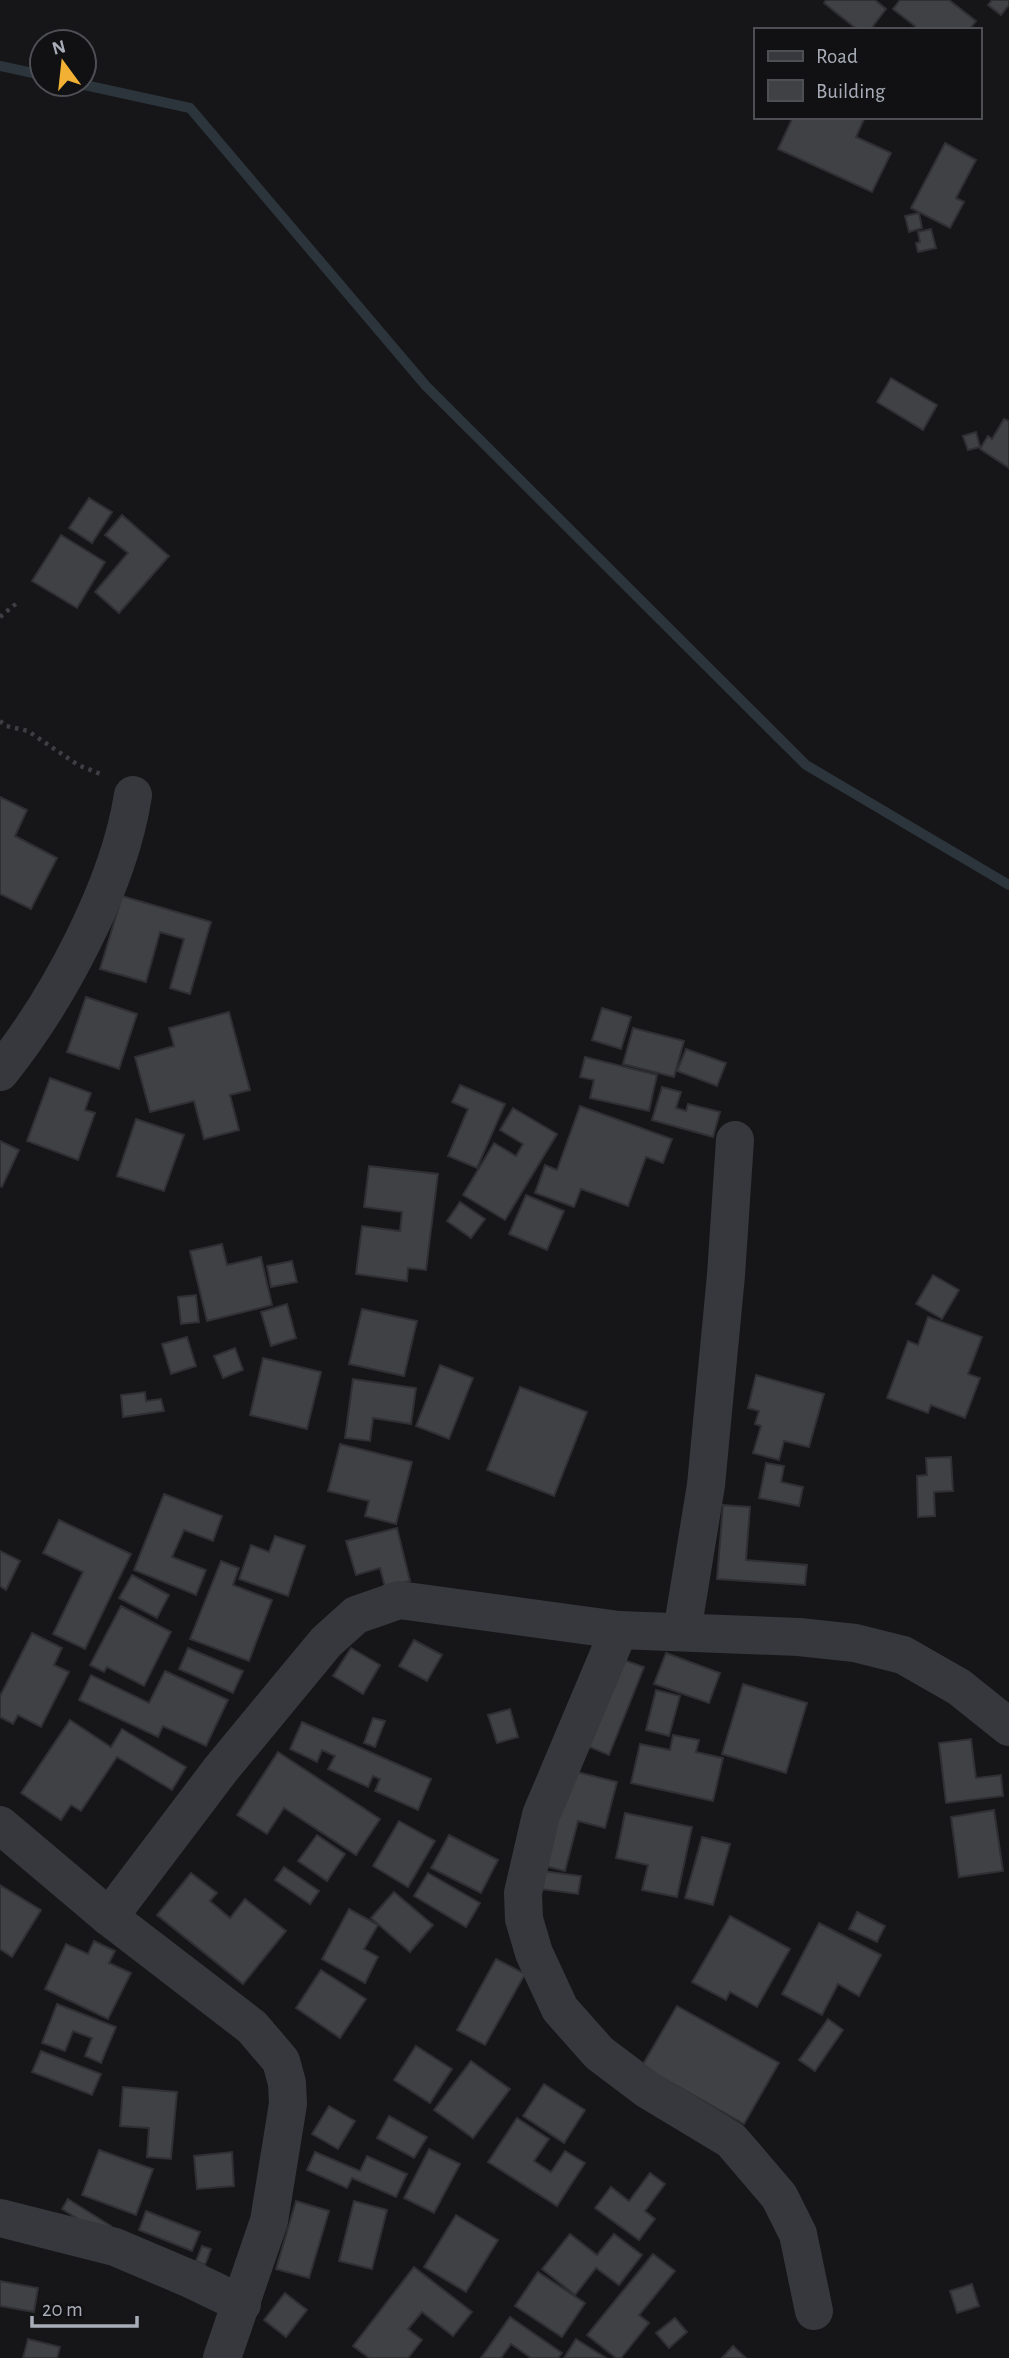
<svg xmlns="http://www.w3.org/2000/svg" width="1009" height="2358" font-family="'Alegreya Sans',sans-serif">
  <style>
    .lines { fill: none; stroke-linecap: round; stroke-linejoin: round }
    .stream { stroke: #2c353c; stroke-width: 10 }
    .building { fill: #404145; stroke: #303034; stroke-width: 2 }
    .path { stroke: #3d3f44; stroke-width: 4.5; stroke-dasharray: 3.5 5; stroke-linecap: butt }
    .street { stroke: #37383d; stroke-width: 38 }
  </style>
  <rect width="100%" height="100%" fill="#161618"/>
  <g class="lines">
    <!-- stream -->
    <g class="stream">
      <path d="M0,66l42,9"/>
      <path d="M80,84l110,24 236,278 380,379 203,120"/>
    </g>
  </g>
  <!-- building -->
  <g class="building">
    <path d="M826,0h49l11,9 -16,21h-12l-34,-27z"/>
    <path d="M900,0h49l27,21 -7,9h-53l-2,-2 1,-2 -22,-17z"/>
    <path d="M992,0h17v5l-8,10 -13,-10z"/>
    <path d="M793,117l13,2 1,-2h52l5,2 -8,18 35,16 -19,39 -94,-43z"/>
    <path d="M945,143l31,17 -20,38 8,4 -14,26 -39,-20z"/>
    <path d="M919,213l3,15 -13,4 -4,-16z"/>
    <path d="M931,229l5,19 -18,4 -2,-9 4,-1 -2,-10z"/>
    <path d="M891,378l46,27 -14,25 -46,-28z"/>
    <path d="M1004,419l5,2v47l-29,-19 8,-13 4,3z"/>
    <path d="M976,432l4,15 -12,3 -5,-14z"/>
    <path d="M89,498l23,14 -20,31 -23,-15z"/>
    <path d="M122,515l47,41 -50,57 -24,-21 33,-39 -23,-18z"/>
    <path d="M61,535l44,27 -28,46 -45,-27z"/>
    <path d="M0,797l27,13 -12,26 42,22 -26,51 -31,-15z"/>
    <path d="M122,896l89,26 -21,72 -20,-6 14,-49 -24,-7 -14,50 -46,-13z"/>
    <path d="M86,997l51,17 -18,55 -52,-17z"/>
    <path d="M602,1008l29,9 -10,32 -29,-9z"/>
    <path d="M229,1012l21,78 -20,5 9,35 -35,9 -10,-38 -44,11 -15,-55 39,-11 -5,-18z"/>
    <path d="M633,1028l51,13 -10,36 -51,-13z"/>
    <path d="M686,1049l40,14 -9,23 -40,-15z"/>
    <path d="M585,1057l72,18 -8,36 -59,-13 4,-18 -14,-3z"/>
    <path d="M50,1078l41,15 -6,17 10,3 -17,47 -51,-19z"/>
    <path d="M460,1085l45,19 -28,64 -29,-12 20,-47 -16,-7z"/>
    <path d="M662,1087l19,5 -5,16 10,3 2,-7 32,8 -7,25 -61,-17z"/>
    <path d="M580,1106l92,33 -9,24 -17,-6 -18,49 -47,-17 -7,18 -39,-14 10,-28 12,5z"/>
    <path d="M513,1108l44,26 -52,86 -42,-25 31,-52 22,13 7,-12 -23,-14z"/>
    <path d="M136,1119l48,16 -20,56 -47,-15z"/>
    <path d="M0,1141l19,9 -17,37 -2,-1z"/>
    <path d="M369,1166l69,8 -12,96 -18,-2 -1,13 -51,-7 6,-48 38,5 2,-19 -38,-5z"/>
    <path d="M526,1195l38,16 -17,39 -38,-16z"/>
    <path d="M460,1202l25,17 -14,19 -24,-17z"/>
    <path d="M222,1244l5,21 34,-8 11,48 -65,16 -17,-70z"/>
    <path d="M292,1261l5,21 -26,5 -4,-21z"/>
    <path d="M933,1275l26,15 -17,29 -26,-15z"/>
    <path d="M196,1295l3,27 -18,2 -3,-27z"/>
    <path d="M287,1304l9,34 -25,8 -10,-34z"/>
    <path d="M362,1309l55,12 -13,55 -55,-12z"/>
    <path d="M928,1317l54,20 -14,37 12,4 -15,40 -34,-13 -3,8 -41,-15 21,-57 10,4z"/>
    <path d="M187,1337l9,29 -25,8 -9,-30z"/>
    <path d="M235,1348l8,22 -20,8 -9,-22z"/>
    <path d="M263,1358l58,14 -14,57 -57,-14z"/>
    <path d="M440,1365l33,13 -24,61 -33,-13z"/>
    <path d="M756,1375l68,19 -15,53 -25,-6 -5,19 -26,-7 8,-27 -6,-2 4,-13 -11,-3z"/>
    <path d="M353,1379l63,9 -5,36 -38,-6 -3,23 -25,-3z"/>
    <path d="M520,1387l67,25 -33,84 -67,-26z"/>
    <path d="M145,1392l1,9 15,-2 3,12 -41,6 -2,-22z"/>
    <path d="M340,1444l72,18 -16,62 -31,-8 4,-15 -41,-10z"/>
    <path d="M951,1457l2,34 -19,1 1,24 -17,1 -1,-41 10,-1 -1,-17z"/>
    <path d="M766,1463l18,3 -3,16 22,5 -4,19 -40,-8z"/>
    <path d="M164,1494l58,22 -9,25 -29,-11 -12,27 34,13 -10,25 -62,-25z"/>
    <path d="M723,1505l27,2 -4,53 61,5 -2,20 -88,-6z"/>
    <path d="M59,1520l72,34 -46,95 -32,-15 30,-62 -40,-19z"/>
    <path d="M397,1528l13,53 -25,6 -5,-19 -24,7 -10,-34z"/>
    <path d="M275,1536l30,10 -17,50 -49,-17 12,-34 18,7z"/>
    <path d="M0,1551l20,10 -14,29 -6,-4z"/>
    <path d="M221,1561l18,7 -6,17 39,15 -23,61 -59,-22z"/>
    <path d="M132,1575l37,20 -12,23 -38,-20z"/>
    <path d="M121,1606l50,26 -27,54 -37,-19 -3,5 -14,-7z"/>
    <path d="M32,1633l30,15 -8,17 15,7 -28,55 -23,-12 -5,9 -13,-7v-21z"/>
    <path d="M414,1640l28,15 -15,26 -28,-15z"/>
    <path d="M188,1648l55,23 -10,22 -54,-24z"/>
    <path d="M351,1648l29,17 -17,29 -30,-18z"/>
    <path d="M666,1653l54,20 -11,30 -55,-19z"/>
    <path d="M618,1658l26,9 -35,88 -27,-11z"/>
    <path d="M165,1671l63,29 -22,46 -43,-20 -5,11 -79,-37 12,-25 58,28z"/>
    <path d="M743,1684l64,19 -21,70 -64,-19z"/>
    <path d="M656,1690l24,6 -11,40 -23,-6z"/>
    <path d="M510,1709l8,28 -21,6 -9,-28z"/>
    <path d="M373,1718l12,3 -10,26 -11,-4z"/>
    <path d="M70,1720l41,27 11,-18 64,38 -14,23 -55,-33 -36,54 -10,-6 -10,15 -40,-27z"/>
    <path d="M302,1722l129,57 -13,31 -43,-19 5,-12 -7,-3 -5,11 -40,-18 7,-13 -13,-6 -5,12 -27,-13z"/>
    <path d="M673,1735l26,5 -3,12 27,6 -10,43 -82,-18 9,-39 30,6z"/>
    <path d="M971,1739l5,39 25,-3 2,21 -57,7 -7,-60z"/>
    <path d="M278,1752l102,67 -24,36 -72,-47 -17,26 -30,-19z"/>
    <path d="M561,1768l56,14 -12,46 -27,-7 -13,50 -29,-7z"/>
    <path d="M994,1810l9,61 -44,6 -8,-60z"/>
    <path d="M625,1813l67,14 -15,70 -35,-7 6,-25 -32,-7z"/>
    <path d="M399,1821l36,20 -27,46 -35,-21z"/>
    <path d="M317,1835l28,19 -18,27 -29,-20z"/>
    <path d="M449,1835l49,25 -17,33 -50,-25z"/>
    <path d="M702,1837l28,7 -17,61 -28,-7z"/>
    <path d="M284,1867l35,24 -9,13 -35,-24z"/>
    <path d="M535,1870l46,6 -3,18 -45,-6z"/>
    <path d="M191,1873l26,20 -7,8 20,17 15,-19 41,32 -43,53 -86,-69z"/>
    <path d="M428,1873l52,30 -14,24 -52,-31z"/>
    <path d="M0,1885l41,25 -29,47 -12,-8z"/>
    <path d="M394,1892l39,33 -23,27 -39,-34z"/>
    <path d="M349,1909l29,16 -14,24 14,8 -13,26 -43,-24z"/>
    <path d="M857,1912l28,14 -8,16 -28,-13z"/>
    <path d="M730,1916l60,33 -33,58 -27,-15 -4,8 -34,-18z"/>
    <path d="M819,1923l62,32 -22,41 -21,-12 -16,31 -40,-21z"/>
    <path d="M94,1941l21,10 -6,12 22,10 -23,46 -63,-30 21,-45 22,10z"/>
    <path d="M496,1959l29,15 -40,71 -28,-15z"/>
    <path d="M321,1970l45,29 -26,39 -44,-30z"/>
    <path d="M57,2004l59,23 -15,36 -16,-7 7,-18 -19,-7 -8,20 -23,-8z"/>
    <path d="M677,2006l102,57 -35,61 -102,-58z"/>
    <path d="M828,2019l15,11 -28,41 -16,-11z"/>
    <path d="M416,2046l36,23 -22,34 -36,-23z"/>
    <path d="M41,2051l60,23 -9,21 -60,-23z"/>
    <path d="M471,2061l39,28 -37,49 -39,-28z"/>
    <path d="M544,2084l41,26 -21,33 -41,-27z"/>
    <path d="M123,2087l54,5 -6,67 -24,-2 2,-29 -29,-2z"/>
    <path d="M329,2106l26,15 -17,28 -26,-15z"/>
    <path d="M389,2116l38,21 -13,21 -37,-20z"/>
    <path d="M517,2118l32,21 -15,22 17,11 14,-21 20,12 -28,43 -69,-44z"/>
    <path d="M429,2149l31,15 -26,49 -30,-15z"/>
    <path d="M99,2150l54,19 -17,46 -54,-20z"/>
    <path d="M232,2152l2,34 -37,3 -3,-33z"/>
    <path d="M315,2152l45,19 7,-15 40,18 -11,23 -44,-19 -5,10 -40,-18z"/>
    <path d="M650,2173l15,11 -20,27 10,8 -16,21 -44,-32 16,-21 18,14z"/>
    <path d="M68,2199l43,27 -6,10 -43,-27z"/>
    <path d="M296,2201l33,10 -20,67 -33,-9z"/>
    <path d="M354,2201l33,9 -15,59 -33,-8z"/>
    <path d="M146,2211l54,21 -8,19 -53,-21z"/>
    <path d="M456,2215l42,25 -32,52 -42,-25z"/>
    <path d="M570,2234l27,21 17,-21 28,21 -23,30 -23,-17 -21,27 -33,-26z"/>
    <path d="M202,2246l9,3 -6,16 -9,-4z"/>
    <path d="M653,2254l22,17 -36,44 10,8 -28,35h-5l-29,-23z"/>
    <path d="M414,2267l58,45 -19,24 -31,-24 -14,17 14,11 -14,18h-39l-16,-12z"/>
    <path d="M538,2272l47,31 -23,34 -47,-31z"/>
    <path d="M0,2281l38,7 -4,24 -34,-6z"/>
    <path d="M972,2284l7,22 -22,7 -7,-22z"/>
    <path d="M285,2293l22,17 -21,27 -22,-17z"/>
    <path d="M510,2317l52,36 -4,5h-27l-20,-14 -10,14h-20z"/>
    <path d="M675,2318l12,14 -18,16 -13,-15z"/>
    <path d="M28,2339l32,8 -3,11h-34z"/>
    <path d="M576,2339l30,19h-42z"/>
    <path d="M733,2346l13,12h-24z"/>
  </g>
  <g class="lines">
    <!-- path -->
    <g class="path">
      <path d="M0,617l18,-15"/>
      <path d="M0,721l6,5 22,5 50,34 25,10"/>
    </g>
    <!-- street -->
    <g class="street">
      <path d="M0,1072c58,-72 119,-186 133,-277"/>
      <path d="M619,1630l-78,185 -18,78 1,26 10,34 26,56 39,44 49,37 83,50 48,56 19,38 16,77"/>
      <path d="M682,1632l24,-147 20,-210 9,-135"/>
      <path d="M0,1825l109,92 143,110 29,34 6,22 1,21 -19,117 -47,137"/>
      <path d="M109,1917l112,-148 105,-127 30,-27 43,-15 220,30 180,7 56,6 48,12 56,32 50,40"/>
      <path d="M0,2218l115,29 73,31 54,26"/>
    </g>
  </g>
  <!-- legend -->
  <rect x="754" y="28" width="228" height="91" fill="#111113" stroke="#4d4f55" stroke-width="2"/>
  <rect x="768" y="51" width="35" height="10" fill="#37383d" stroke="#4d4f55" stroke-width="2"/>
  <text x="816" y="63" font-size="21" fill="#a8adb8">Road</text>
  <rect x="768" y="80" width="35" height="21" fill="#404145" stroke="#4d4f55" stroke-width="2"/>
  <text x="816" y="98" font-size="21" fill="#a8adb8">Building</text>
  <!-- north arrow -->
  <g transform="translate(63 63) rotate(345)"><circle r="33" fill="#111113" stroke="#4d4f55" stroke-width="2"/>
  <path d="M0-5L12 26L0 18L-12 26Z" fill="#f2b134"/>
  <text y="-10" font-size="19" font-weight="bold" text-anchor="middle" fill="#a8adb8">N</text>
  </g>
  <!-- scale -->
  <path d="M32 2316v10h105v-10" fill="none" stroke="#a8adb8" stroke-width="3.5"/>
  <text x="42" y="2316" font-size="21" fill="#a8adb8" stroke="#111113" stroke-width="5" paint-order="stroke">20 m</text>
</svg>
